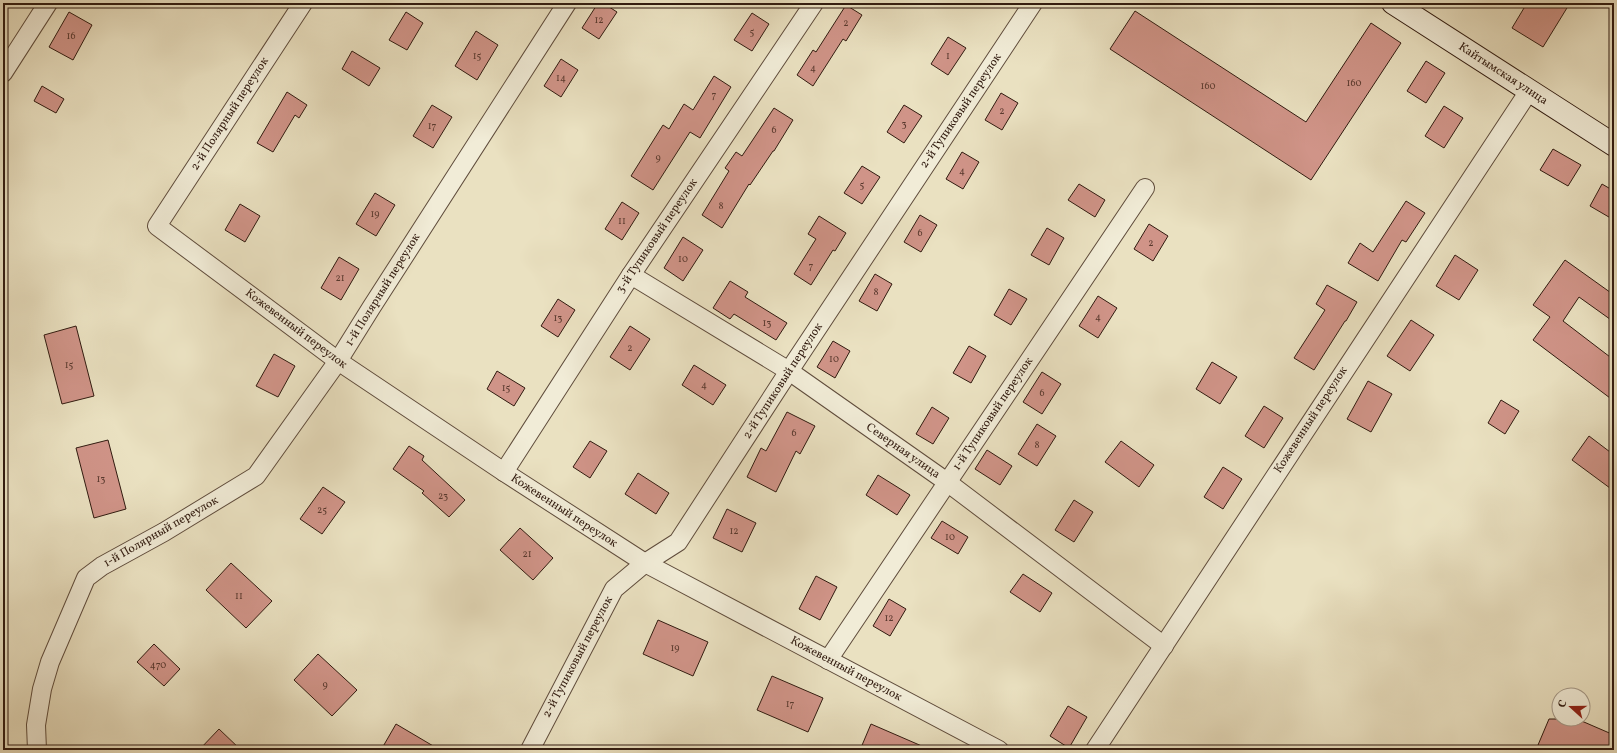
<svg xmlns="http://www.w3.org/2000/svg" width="1617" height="753" font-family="Vollkorn,serif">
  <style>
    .building { fill: #d09488; stroke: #311b10 }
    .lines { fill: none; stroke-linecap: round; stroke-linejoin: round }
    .street-casing { stroke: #5f4c3c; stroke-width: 20 }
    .secondary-casing { stroke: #311b10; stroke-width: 24 }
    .street { stroke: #f1ecd7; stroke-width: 18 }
    .secondary { stroke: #f1ecd7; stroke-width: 22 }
    .labels { text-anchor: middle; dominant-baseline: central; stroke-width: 3; stroke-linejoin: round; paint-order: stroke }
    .number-label { font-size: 10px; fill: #59392e }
    .street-label { font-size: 12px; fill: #311b10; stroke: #f1ecd7 }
  </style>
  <rect width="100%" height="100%" fill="#eae1c1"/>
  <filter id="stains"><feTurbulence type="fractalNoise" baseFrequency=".005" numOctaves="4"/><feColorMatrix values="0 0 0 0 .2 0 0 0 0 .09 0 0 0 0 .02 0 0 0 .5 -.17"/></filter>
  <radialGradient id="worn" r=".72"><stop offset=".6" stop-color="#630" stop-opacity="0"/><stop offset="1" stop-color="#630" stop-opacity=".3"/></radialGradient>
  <!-- building -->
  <g class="building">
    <path d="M598,3h5l14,9 -18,27 -17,-11z"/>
    <path d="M1527,3h43l-27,44 -31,-19z"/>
    <path d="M846,5l16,10 -16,26 -3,-2 -30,47 -16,-11 16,-25 3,2z"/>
    <path d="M1135,11l171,111 65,-99 30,20 -90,137 -201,-131z"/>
    <path d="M69,12l23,13 -19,35 -24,-13z"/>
    <path d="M406,12l17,11 -16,27 -18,-10z"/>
    <path d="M752,13l17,11 -17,27 -18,-11z"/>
    <path d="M476,31l22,14 -21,35 -22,-14z"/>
    <path d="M948,37l18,11 -18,27 -17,-11z"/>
    <path d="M352,51l28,17 -11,18 -27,-17z"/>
    <path d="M561,59l17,11 -17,27 -17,-11z"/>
    <path d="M1426,61l19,12 -19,30 -19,-12z"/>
    <path d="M714,76l17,11 -31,51 -10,-6 -37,58 -22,-14 32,-51 6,4 15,-25 9,6z"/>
    <path d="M42,86l22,13 -8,14 -22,-12z"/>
    <path d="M287,92l20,13 -8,13 -4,-3 -22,37 -16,-9z"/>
    <path d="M1001,93l17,10 -16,27 -17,-10z"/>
    <path d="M432,105l20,12 -19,31 -20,-12z"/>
    <path d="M904,105l18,11 -18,27 -17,-11z"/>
    <path d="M1444,106l19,12 -19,30 -19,-12z"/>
    <path d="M774,108l19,12 -19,31h-1l-23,34 -1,-1 -27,44 -20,-13 27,-44 -4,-3 11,-16 6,4z"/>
    <path d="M1553,149l28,16 -13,21 -28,-16z"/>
    <path d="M962,152l17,10 -16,27 -17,-10z"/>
    <path d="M862,166l18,11 -18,27 -18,-11z"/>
    <path d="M1079,184l26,16 -10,17 -27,-17z"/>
    <path d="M1602,184l12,7v29l-24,-14z"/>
    <path d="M375,193l20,12 -19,31 -20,-12z"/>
    <path d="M1406,201l19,12 -19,29 -4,-2 -24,41 -30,-18 12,-20 13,9z"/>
    <path d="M622,202l17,11 -17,27 -17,-11z"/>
    <path d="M240,204l20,12 -15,26 -20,-12z"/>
    <path d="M920,215l17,10 -16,27 -17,-10z"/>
    <path d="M819,216l27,17 -11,18 -2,-1 -22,35 -17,-11 22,-35 -8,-5z"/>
    <path d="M1149,224l19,12 -15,25 -19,-12z"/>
    <path d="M1047,228l17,10 -15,27 -18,-10z"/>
    <path d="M683,237l20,13 -20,31 -19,-13z"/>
    <path d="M1455,255l23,15 -19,30 -23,-14z"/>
    <path d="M339,257l20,12 -18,31 -20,-12z"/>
    <path d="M1565,260l49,35v27l-35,-25 -16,24 51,39v41l-81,-61 17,-23 -17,-12z"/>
    <path d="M875,274l17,10 -15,27 -18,-10z"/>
    <path d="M730,281l18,11 -3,5 42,26 -11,17 -42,-26 -4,5 -17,-11z"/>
    <path d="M1327,285l30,17 -11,19h-1l-31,49 -20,-12 31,-48 -9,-6z"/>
    <path d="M1009,289l18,10 -16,26 -17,-10z"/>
    <path d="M1098,296l19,12 -19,30 -19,-12z"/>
    <path d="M558,299l17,11 -17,27 -17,-11z"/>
    <path d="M1411,320l23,15 -24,36 -23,-15z"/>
    <path d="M76,326l18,70 -32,8 -18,-69z"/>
    <path d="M630,326l20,13 -20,31 -20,-13z"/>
    <path d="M833,341l17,10 -15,27 -18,-11z"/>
    <path d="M969,346l17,10 -15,27 -18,-10z"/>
    <path d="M274,354l21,12 -17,31 -22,-11z"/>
    <path d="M1212,362l25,15 -17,27 -24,-15z"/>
    <path d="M694,365l32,20 -13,20 -31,-20z"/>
    <path d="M497,371l28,17 -11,18 -27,-17z"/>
    <path d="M1042,372l19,12 -19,30 -19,-12z"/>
    <path d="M1368,381l24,13 -21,38 -24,-13z"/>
    <path d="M1501,400l18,11 -14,23 -17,-11z"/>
    <path d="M1264,406l19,12 -19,30 -19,-12z"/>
    <path d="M932,407l17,11 -16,26 -17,-10z"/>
    <path d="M787,412l28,14 -15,28 -4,-3 -20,41 -29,-15 14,-29 5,3z"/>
    <path d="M1037,424l19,12 -19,30 -19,-12z"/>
    <path d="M1589,436l25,19v36l-42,-31z"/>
    <path d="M108,440l18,69 -32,9 -18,-70z"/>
    <path d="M590,441l17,10 -17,27 -17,-11z"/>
    <path d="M1121,441l33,24 -15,22 -34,-25z"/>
    <path d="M409,446l15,10 -2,4 43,40 -16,17 -27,-24 2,-2 -31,-22z"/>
    <path d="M987,450l25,16 -12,19 -25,-16z"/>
    <path d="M1223,467l19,12 -19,30 -19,-12z"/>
    <path d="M638,473l31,20 -13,21 -31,-20z"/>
    <path d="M878,475l32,20 -13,20 -31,-20z"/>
    <path d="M323,487l22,15 -23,32 -22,-15z"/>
    <path d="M1074,500l19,12 -19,30 -19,-12z"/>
    <path d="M727,509l29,14 -14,29 -29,-14z"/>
    <path d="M942,521l26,16 -10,17 -27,-16z"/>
    <path d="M520,528l33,30 -20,22 -33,-30z"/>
    <path d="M231,563l41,38 -26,27 -40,-38z"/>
    <path d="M1023,574l29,19 -12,19 -30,-20z"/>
    <path d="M816,576l21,11 -17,33 -21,-11z"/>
    <path d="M889,599l17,10 -16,27 -17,-10z"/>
    <path d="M658,620l50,22 -15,34 -50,-22z"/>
    <path d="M154,644l26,25 -16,17 -27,-24z"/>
    <path d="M318,654l39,36 -25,26 -38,-36z"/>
    <path d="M772,676l51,22 -15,34 -51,-22z"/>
    <path d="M1068,706l19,11 -18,31 -19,-12z"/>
    <path d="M1549,719h28l37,16v15h-64l-12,-5z"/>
    <path d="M396,724l44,26h-59z"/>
    <path d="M871,724l60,26h-71z"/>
    <path d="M219,729l22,21h-42z"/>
  </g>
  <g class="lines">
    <!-- street casing -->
    <g class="street-casing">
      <g id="street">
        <path d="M303,3l-146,223 181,135 166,111 141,91 354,187"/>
        <path d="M3,73l45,-70"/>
        <path d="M631,275l158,96 158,111 217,164"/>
        <path d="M504,472l127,-197 183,-272"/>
        <path d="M828,660l317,-472"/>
        <path d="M37,750l-1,-25 6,-36 8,-27 36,-84 16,-12 62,-34 92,-56 82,-115 33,-53 196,-305"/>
        <path d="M530,750l84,-161 31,-26 33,-21 111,-171 244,-368"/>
        <path d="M1095,750l434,-659"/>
      </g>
    </g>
    <!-- secondary casing -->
    <g class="secondary-casing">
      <path id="secondary" d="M1393,3l221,142"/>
    </g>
    <!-- street -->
    <use href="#street" class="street"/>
    <!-- secondary -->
    <use href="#secondary" class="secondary"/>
  </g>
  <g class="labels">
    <!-- number labels -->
    <g class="number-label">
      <text x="599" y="20">12</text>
      <text x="846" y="23">2</text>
      <text x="752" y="32">5</text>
      <text x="71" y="36">16</text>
      <text x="477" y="56">15</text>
      <text x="948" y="56">1</text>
      <text x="813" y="68">4</text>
      <text x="561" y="78">14</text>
      <text x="1354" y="83">160</text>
      <text x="1208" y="86">160</text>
      <text x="714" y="95">7</text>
      <text x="1002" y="111">2</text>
      <text x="904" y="124">3</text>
      <text x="432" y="126">17</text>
      <text x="774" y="130">6</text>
      <text x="658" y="158">9</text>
      <text x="962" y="171">4</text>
      <text x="862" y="185">5</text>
      <text x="721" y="206">8</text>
      <text x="375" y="214">19</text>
      <text x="622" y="221">11</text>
      <text x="920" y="233">6</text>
      <text x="1151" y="243">2</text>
      <text x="683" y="259">10</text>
      <text x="811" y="266">7</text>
      <text x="340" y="278">21</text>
      <text x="876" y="292">8</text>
      <text x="1098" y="317">4</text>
      <text x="558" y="318">13</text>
      <text x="767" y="323">13</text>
      <text x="630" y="348">2</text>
      <text x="834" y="359">10</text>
      <text x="69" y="365">15</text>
      <text x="704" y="385">4</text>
      <text x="506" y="388">15</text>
      <text x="1042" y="393">6</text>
      <text x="794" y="433">6</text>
      <text x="1037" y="445">8</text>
      <text x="101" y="479">13</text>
      <text x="443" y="496">23</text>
      <text x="322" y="510">25</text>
      <text x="734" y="531">12</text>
      <text x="950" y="537">10</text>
      <text x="527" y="554">21</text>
      <text x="239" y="596">11</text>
      <text x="889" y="618">12</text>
      <text x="675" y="648">19</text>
      <text x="158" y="665">470</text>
      <text x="325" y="685">9</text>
      <text x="790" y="704">17</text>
    </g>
    <!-- street labels -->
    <g class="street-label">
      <text transform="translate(1503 74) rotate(33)">Кайтымская улица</text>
      <text transform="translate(961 111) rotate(-56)">2-й Тупиковый переулок</text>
      <text transform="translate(230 114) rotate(-57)">2-й Полярный переулок</text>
      <text transform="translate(657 236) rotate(-56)">3-й Тупиковый переулок</text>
      <text transform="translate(383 290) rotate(-58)">1-й Полярный переулок</text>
      <text transform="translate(296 329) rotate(37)">Кожевенный переулок</text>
      <text transform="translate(783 381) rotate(-57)">2-й Тупиковый переулок</text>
      <text transform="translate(993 414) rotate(-56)">1-й Тупиковый переулок</text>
      <text transform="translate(1311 420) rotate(-57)">Кожевенный переулок</text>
      <text transform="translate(903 451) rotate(35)">Северная улица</text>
      <text transform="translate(564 511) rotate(33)">Кожевенный переулок</text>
      <text transform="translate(161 532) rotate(-30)">1-й Полярный переулок</text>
      <text transform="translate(578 657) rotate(-62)">2-й Тупиковый переулок</text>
      <text transform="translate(846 669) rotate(28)">Кожевенный переулок</text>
    </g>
  </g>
  <!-- margin -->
  <rect width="1617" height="753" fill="none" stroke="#eae1c1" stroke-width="16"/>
  <rect x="4" y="4" width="1609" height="745" fill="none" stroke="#311b10" stroke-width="2"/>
  <rect x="8" y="8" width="1601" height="737" fill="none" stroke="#311b10"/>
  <!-- north arrow -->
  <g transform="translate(1571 707) rotate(291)"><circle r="19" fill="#f1ecd7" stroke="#a49887"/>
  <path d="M0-3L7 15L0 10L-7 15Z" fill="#8f2418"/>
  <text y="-6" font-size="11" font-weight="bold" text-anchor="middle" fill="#311b10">С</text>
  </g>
  <rect width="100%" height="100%" filter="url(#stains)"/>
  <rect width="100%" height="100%" fill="url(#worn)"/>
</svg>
